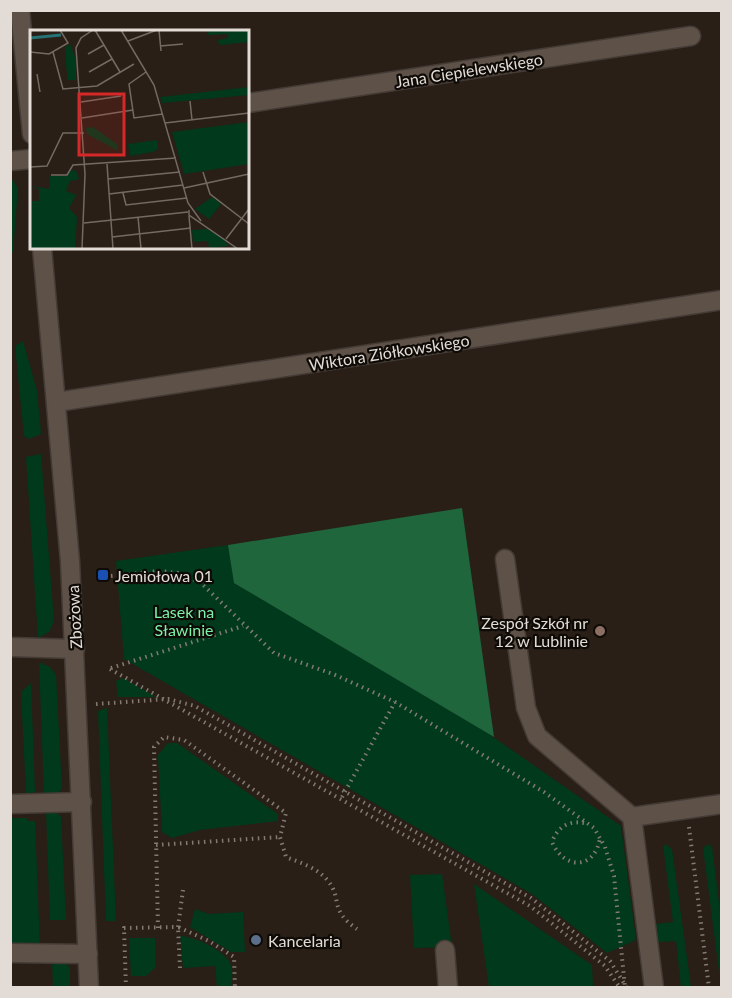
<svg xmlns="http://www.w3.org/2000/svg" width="732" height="998" font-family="Lato,sans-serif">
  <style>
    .green { fill: #00391c }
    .forest { fill: #20663d }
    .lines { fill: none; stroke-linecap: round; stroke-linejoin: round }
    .minor-casing { stroke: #443b36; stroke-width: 21 }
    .path { stroke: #837b73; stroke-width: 4; stroke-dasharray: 1.5 4.5; stroke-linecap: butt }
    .minor { stroke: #5e5148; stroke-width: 18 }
    .transit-dot { fill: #1a4fb4; stroke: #0e0a06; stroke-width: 2 }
    .education-dot { fill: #8d6e63; stroke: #0e0a06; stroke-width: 2 }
    .service-dot { fill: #5c6f8a; stroke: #0e0a06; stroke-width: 2 }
    .labels { text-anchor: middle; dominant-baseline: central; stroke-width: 4.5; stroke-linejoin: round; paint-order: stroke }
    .street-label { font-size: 16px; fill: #e3dcd6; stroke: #0e0a06 }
    .poi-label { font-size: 16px; fill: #e3dcd6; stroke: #0e0a06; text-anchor: start }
    .park-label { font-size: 16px; fill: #7cf1a7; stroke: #0e0a06 }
    .inset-river { fill: none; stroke: #267274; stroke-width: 3 }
    .inset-road { fill: none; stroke: #736b63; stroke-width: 1.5 }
    .view { fill: #d62828; fill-opacity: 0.15; stroke: #d62828; stroke-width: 3 }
    .inset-edge { fill: none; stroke: #e3dcd6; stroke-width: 3 }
  </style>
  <rect width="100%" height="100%" fill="#291f16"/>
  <!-- green -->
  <g class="green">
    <path d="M10,176l8,12 -5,64h-2z"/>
    <path d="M23,341l14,50 4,43 -12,5 -5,-3 -9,-90z"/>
    <path d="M41,454l13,167 -5,11 -11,6 -12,-181z"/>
    <path d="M228,545l7,38 251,149 135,94 15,114 -29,13 -75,-59 -408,-235 -8,-98z"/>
    <path d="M39,662l11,5 6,8 6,114 -6,6h-12z"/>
    <path d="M123,678l33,19h-38l-2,-16z"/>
    <path d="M31,683l4,109 -9,2 -5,-102z"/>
    <path d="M107,708l9,213h-10l-8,-210z"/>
    <path d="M168,743h9l101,71v7l-78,9 -28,8 -10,-6 -4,-77z"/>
    <path d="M46,811h10l5,6 5,103h-16z"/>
    <path d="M11,818h16v3h8l5,127 -29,-1z"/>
    <path d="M709,844l3,3 9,72v68l-18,-139z"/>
    <path d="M663,845h4l5,4 19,138h-10l-5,-46 -18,1 -3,-18 18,-2z"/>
    <path d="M442,874l10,73 -38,1 -4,-73z"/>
    <path d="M474,884l118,81 1,22h-104z"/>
    <path d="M195,909l14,5 34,-2 2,40h-14l-41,-25z"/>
    <path d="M180,936c14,0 44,14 50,27 4,8 2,16 1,24h-14l-2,-21 -32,2z"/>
    <path d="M129,938h26v30l-9,8h-15z"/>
    <path d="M52,961h12l6,7v19h-17z"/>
  </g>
  <!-- forest -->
  <path class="forest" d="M462,508l32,229 -260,-154 -6,-38z"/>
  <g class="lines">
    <!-- minor casing -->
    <g class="minor-casing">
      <g id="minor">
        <path d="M20,10l12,124"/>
        <path d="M248,103l443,-67"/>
        <path d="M10,161l22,-2"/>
        <path d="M42,248l28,313 19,427"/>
        <path d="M57,402l665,-102"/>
        <path d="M505,559l21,149 11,28 95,81 22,171"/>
        <path d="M10,647l65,2"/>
        <path d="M10,804l72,-2"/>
        <path d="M632,817l90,-13"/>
        <path d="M445,950l3,38"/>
        <path d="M10,953l78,1"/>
      </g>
    </g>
    <!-- path -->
    <g class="path">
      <path d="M111,576l48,-5 19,2 22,9 74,71 59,21 62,28 149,90 50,36 11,19 9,29 11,112"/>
      <path d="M111,668l132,-42"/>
      <path d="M110,669l420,237 75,60 15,22"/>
      <path d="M96,704l72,-5 27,7 336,192 79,63 17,27"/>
      <path d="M342,797l53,-95"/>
      <path d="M584,823c-16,-3 -27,5 -32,19 12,28 43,28 48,-4"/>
      <path d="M689,827l20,161"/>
      <path d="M156,845l124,-8"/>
      <path d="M158,928l-4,-181 10,-10 20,3 102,73 -6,24 6,20c15,6 32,11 42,24 15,18 0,28 29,48"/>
      <path d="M180,968l-2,-41 31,14 25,16 1,31"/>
      <path d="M126,988l-2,-60 54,-1 5,-37"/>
    </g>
    <!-- minor -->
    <use href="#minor" class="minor"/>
  </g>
  <!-- markers -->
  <rect class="transit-dot" x="97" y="569" width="12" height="12" rx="3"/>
  <circle class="education-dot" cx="600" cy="631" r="6"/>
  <circle class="service-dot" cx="256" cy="940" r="6"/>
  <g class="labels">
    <!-- street labels -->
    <g class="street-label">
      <text transform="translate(469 70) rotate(-9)">Jana Ciepielewskiego</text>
      <text transform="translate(389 352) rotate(-9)">Wiktora Ziółkowskiego</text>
      <text transform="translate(74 617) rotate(-93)">Zbożowa</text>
    </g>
    <!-- poi labels -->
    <g class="poi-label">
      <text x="115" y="575">Jemiołowa 01</text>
      <text x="588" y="622" text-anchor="end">Zespół Szkół nr<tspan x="588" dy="18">12 w Lublinie</tspan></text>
      <text x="268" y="940">Kancelaria</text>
    </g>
    <!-- park labels -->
    <g class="park-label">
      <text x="184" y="611">Lasek na<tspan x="184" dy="18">Sławinie</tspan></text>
    </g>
  </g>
  <!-- overview -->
  <g transform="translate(30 30)">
    <rect width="219" height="219" fill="#291f16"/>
    <path d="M176,0h43v12l-30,3 -1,-5 10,-2v-4l-20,1zM40,14l6,16v27l-1,-7h-7l-2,-15 -1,-18zM219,57v8l-11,1 -76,7 -2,-6zM219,92v42l-65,10 -12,-42zM63,97l24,17 1,7 -31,-17 -1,-6zM127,110l1,9 -5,3 -23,4 -2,-12zM39,140l7,1 3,8 -9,2 -4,10 10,4 -7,13 8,9 -2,32h-45v-48h9v-12l-9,-3 19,3 1,-13h17zM182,167l9,7 -12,15 -14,-10zM177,199l16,10 6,7 -20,2 -1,-7 -15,1 -1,-12z" fill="#00391c"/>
    <path class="inset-river" d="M0,8l31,-3"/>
    <path class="inset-road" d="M65,0l25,42M91,0l33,55 34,118 13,18M129,0l2,21M98,11l29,-11M130,16l23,-2M0,22l19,2 19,-11 -8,-13M23,22l10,37 34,-3 37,-22M58,24l16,-9M59,42l23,-13M116,42l-17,12 5,34 29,-4M7,44l3,18M160,71l2,19M51,72l40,-6M52,88l51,-8M135,93l84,-10M77,134l6,85M0,137l17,-1 16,-33h21M173,142l7,22 39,30M21,145h16l6,-10 103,-7M78,149l72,-7M154,158l65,-14M93,163l3,12 61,-7M79,164l74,-9M159,180v5l49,34M159,186l3,33M108,187l3,32M54,193l104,-11M82,207l79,-9M196,209l23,-30M52,219l3,-75 -9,-126 5,-10 12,-8"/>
    <path class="view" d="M49,64h45v61h-45z"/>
    <rect width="219" height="219" class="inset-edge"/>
  </g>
  <!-- border -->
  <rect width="732" height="998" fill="none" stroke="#e3dcd6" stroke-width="24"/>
</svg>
